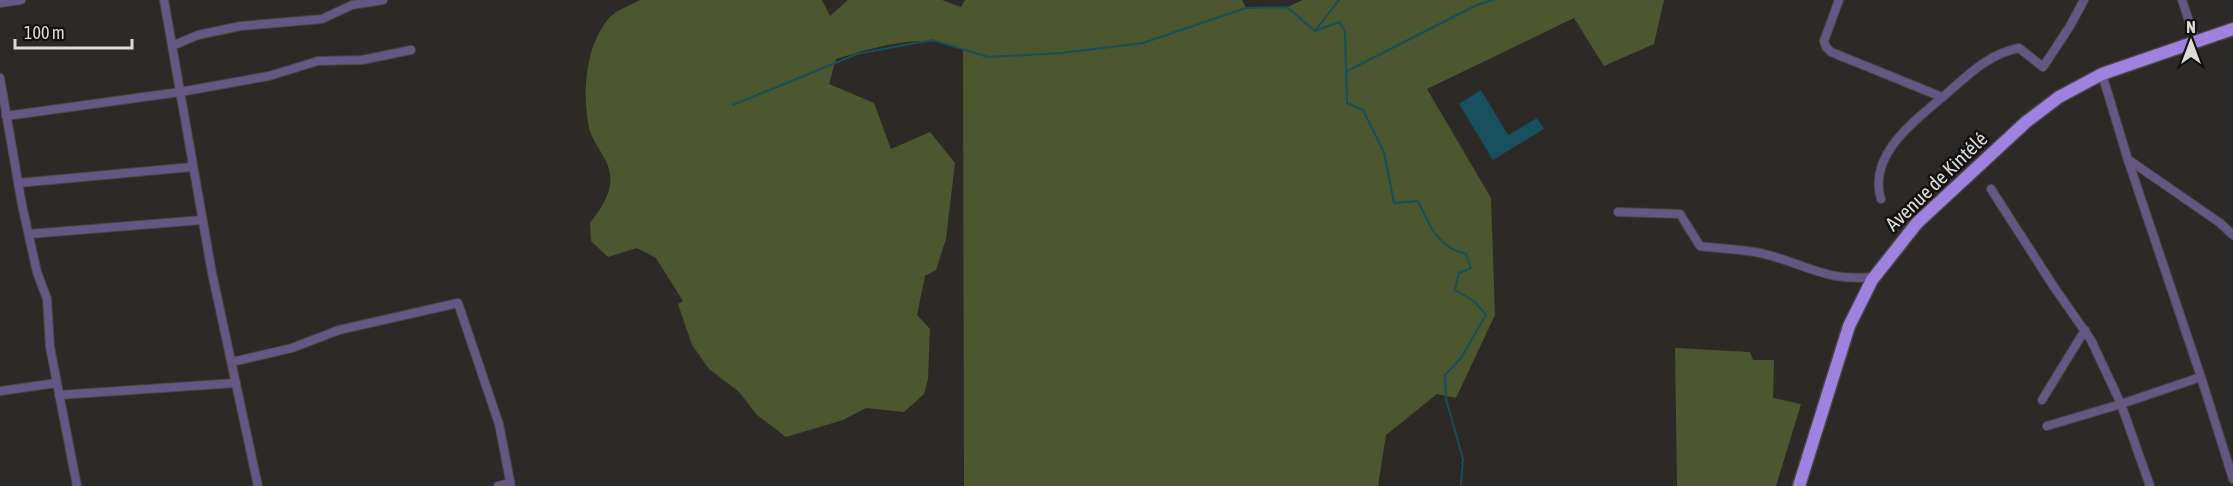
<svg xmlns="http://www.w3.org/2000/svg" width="2233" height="486" font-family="'Asap Condensed',sans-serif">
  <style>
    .green { fill: #4c572f }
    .water { fill: #174f5c }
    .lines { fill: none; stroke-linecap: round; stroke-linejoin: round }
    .stream { stroke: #174f5c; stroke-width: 2 }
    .minor-casing { stroke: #484542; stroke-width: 10 }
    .primary-casing { stroke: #484542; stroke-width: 15 }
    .minor { stroke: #645784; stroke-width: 8 }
    .primary { stroke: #9f82df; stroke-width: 12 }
    .labels { text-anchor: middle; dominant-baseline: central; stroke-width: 5; stroke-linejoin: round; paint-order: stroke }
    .street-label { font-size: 20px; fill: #dddbd8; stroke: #131211 }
  </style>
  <rect width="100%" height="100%" fill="#2c2926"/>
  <!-- green -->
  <g class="green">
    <path d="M640,0h182l8,16 18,-16h94l19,7 4,-7h277l4,8 41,-1 16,-7h361l-10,44 -50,22 -30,-48 -147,71 64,109 4,117 -39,83 -19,-4 -51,41 -8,51h-414l-1,-436c-37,-20 -89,-2 -127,9l-7,25 45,19 17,46 39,-17 25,31 -9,76 -10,31 -11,6 -8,39 13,14 -2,50 -4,15 -20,18 -38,-4 -23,12 -57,17 -29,-22 -18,-23 -30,-23 -17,-24 -14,-41 5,-3 -27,-43 -19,-10 -29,9 -17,-16 -1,-18c10,-13 23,-30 20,-49 -2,-16 -17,-30 -21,-46 -7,-34 -4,-82 20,-110 7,-8 22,-13 31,-18z"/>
    <path d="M1675,348l75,4 3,8h21l-1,38 28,6 -25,82h-99z"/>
  </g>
  <!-- water -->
  <path class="water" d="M1481,90l27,45 29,-17 7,11 -51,31 -34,-56z"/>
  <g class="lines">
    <!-- stream -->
    <g class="stream">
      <path d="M1339,0l-24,31 24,-9 6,9 2,72 16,7 21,42 10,51 24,-2c12,25 20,47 48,53l5,14 -12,5 -4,17 19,11 12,14 -25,43 -16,17 1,24 17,60 -2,27"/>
      <path d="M1347,71l130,-66 16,-5"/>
      <path d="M733,105l124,-51 75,-14 56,17 73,-4 82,-10 103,-35 41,-1 28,24"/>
    </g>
    <!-- minor casing -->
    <g class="minor-casing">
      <g id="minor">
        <path d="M164,0l48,273 46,213"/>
        <path d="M1839,0l-15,41 2,6 5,5 111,45"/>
        <path d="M2182,0l14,42"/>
        <path d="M0,3l21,-3"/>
        <path d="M172,46l26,-11 43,-9 81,-7 30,-14 31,-5"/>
        <path d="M2102,74l26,86 73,217 -80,27 29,82"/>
        <path d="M0,78l22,127 15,67 10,27 3,48 27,139"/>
        <path d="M6,116l174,-24 89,-16 49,-15 44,-1 49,-10"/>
        <path d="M2129,160l91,63 13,12"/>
        <path d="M18,183l174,-16"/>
        <path d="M1991,189l63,98 37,53 30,64 -74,22"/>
        <path d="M1881,199c-14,-45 36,-80 64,-104 23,-20 43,-41 74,-47l24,19 27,-41 14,-26"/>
        <path d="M1618,212l62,2 20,32c20,3 41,3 60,7 45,10 64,29 114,24"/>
        <path d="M29,234l173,-14"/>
        <path d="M232,362l60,-14 47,-18 119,-27 41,121 12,62"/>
        <path d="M2201,377l32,102"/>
        <path d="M0,391l57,-8"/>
        <path d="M59,395l177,-12"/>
        <path d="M2042,400l43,-70"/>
        <path d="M498,486l12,-3"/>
      </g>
    </g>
    <!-- primary casing -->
    <g class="primary-casing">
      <path id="primary" d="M1799,486l50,-160 23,-46 45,-57 109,-101 33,-25 43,-23 131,-45"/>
    </g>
    <!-- minor -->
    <use href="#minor" class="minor"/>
    <!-- primary -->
    <use href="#primary" class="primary"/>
  </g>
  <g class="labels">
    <!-- street labels -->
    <g class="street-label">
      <text transform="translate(1936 181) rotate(-44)">Avenue de Kintélé</text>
    </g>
  </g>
  <!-- north arrow -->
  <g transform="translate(2191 42)" stroke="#131211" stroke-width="4.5" paint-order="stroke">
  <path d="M0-4.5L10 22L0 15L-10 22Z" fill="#dddbd8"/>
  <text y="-9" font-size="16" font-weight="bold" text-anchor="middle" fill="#dddbd8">N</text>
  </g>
  <!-- scale -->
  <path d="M15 39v9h117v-9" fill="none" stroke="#dddbd8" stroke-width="3"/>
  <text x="24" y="39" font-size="18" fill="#dddbd8" stroke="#131211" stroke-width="4.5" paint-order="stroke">100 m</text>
</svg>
